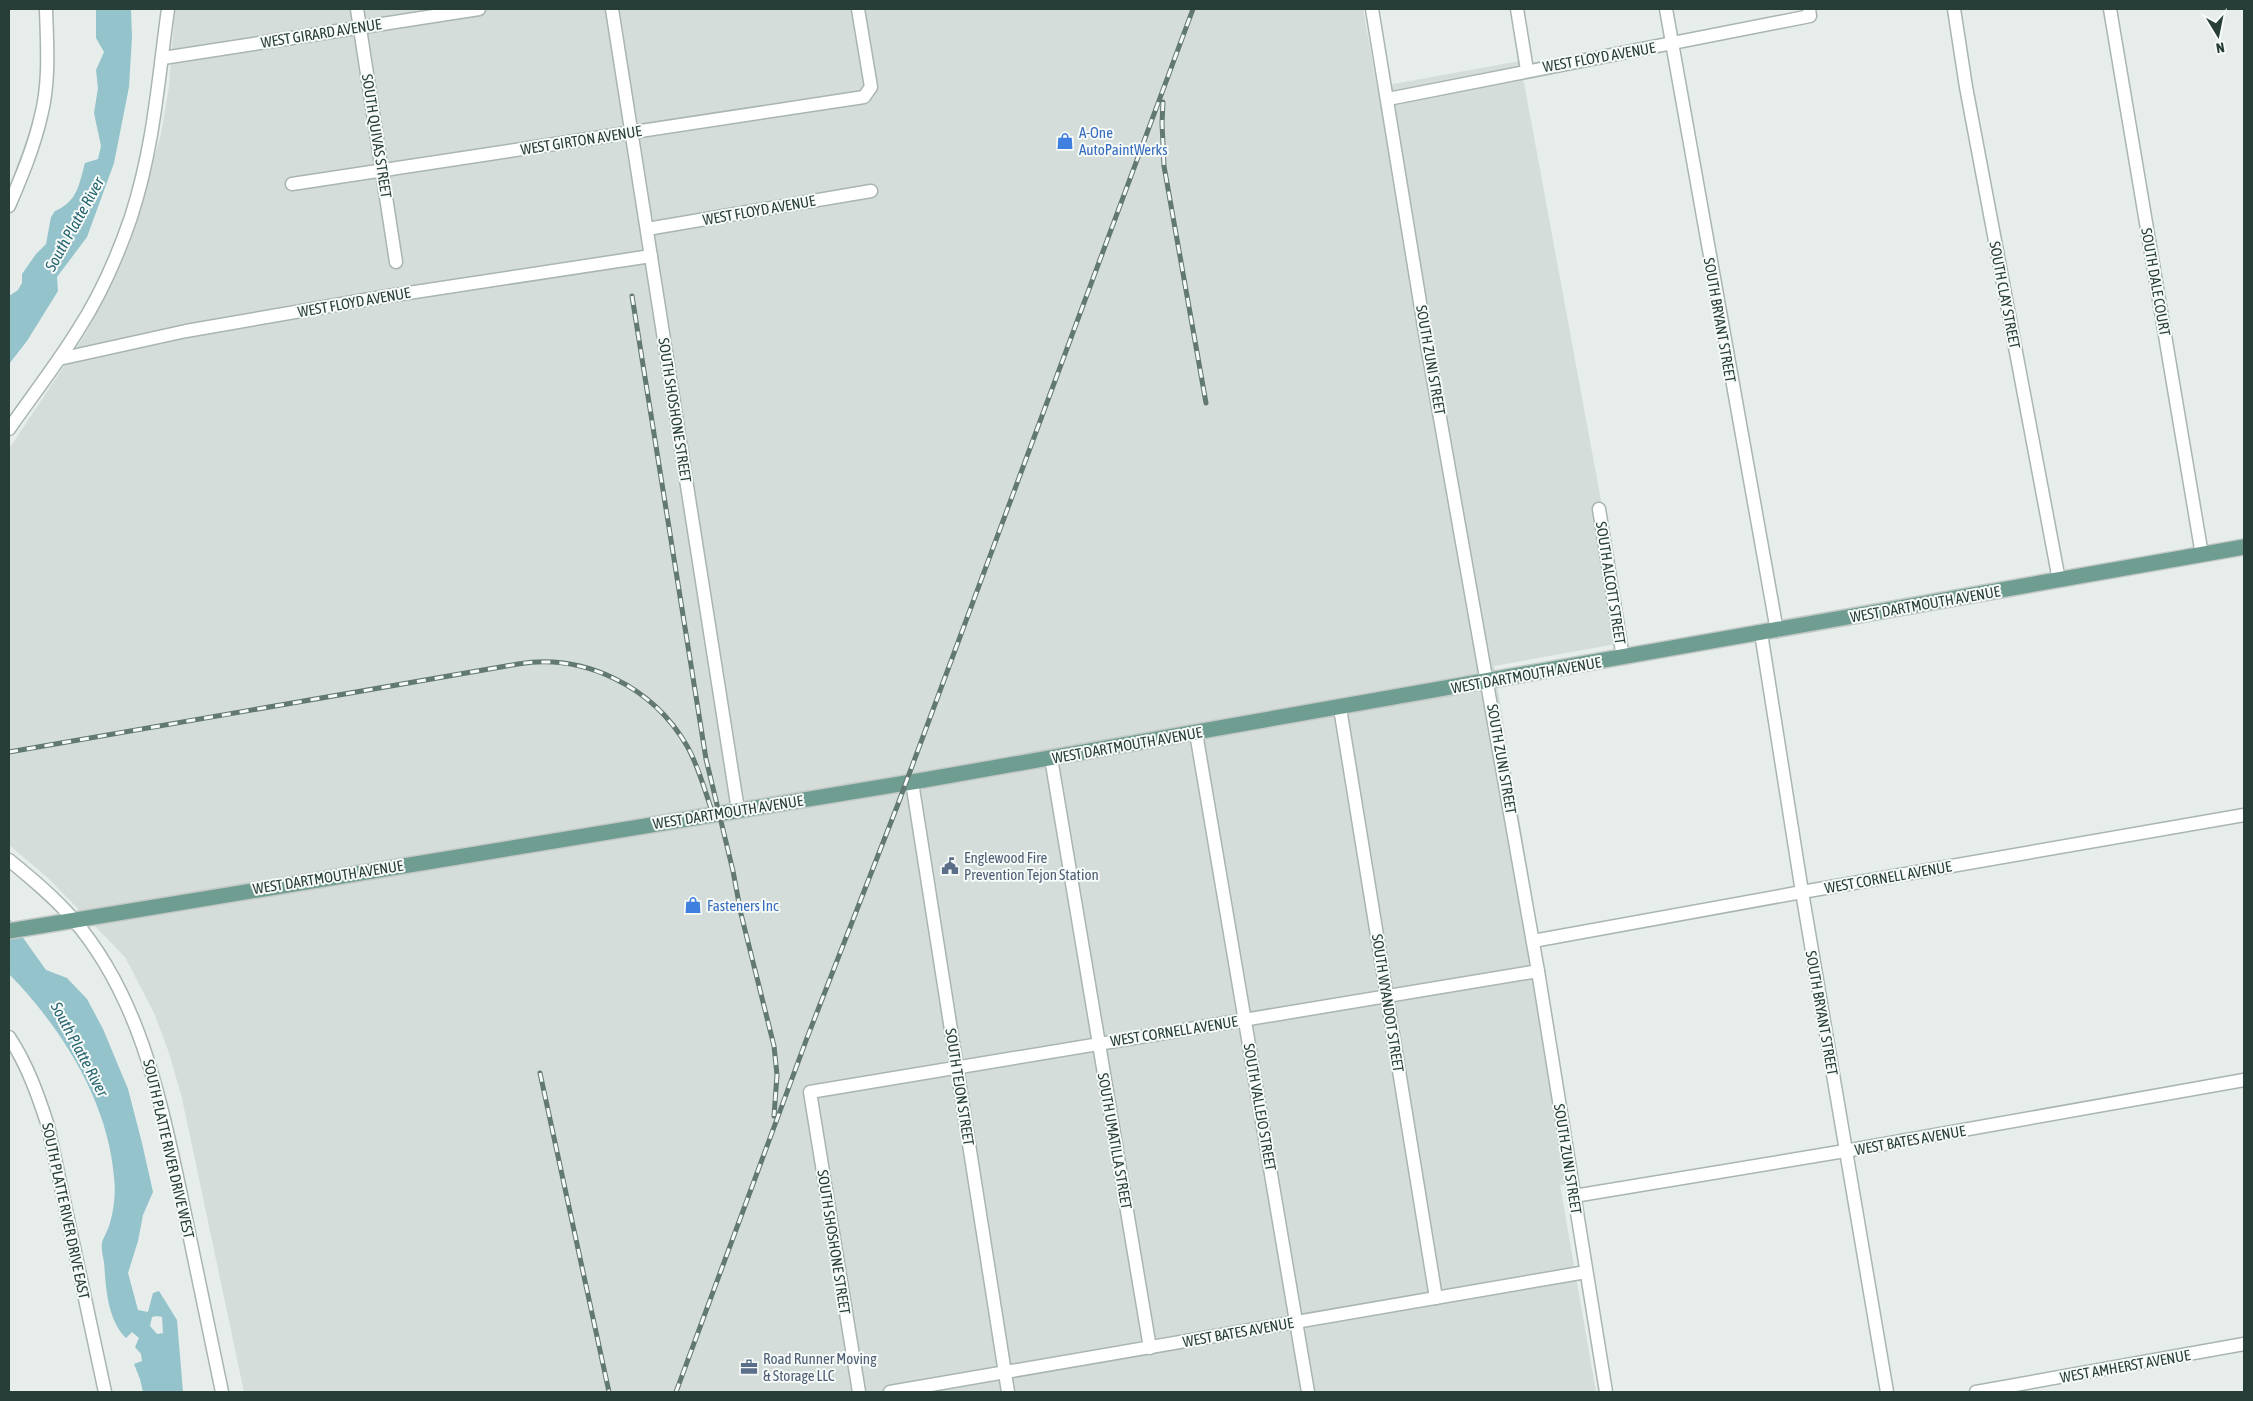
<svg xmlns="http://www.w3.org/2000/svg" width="2253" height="1401" font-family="'Asap Condensed',sans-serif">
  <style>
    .built { fill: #d4ddd9 }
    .water { fill: #95c3cb; fill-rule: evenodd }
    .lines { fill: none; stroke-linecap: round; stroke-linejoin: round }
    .minor-casing { stroke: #a9b5b1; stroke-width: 15 }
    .major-casing { stroke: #c3c9c7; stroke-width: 18 }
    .minor { stroke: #fff; stroke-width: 12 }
    .major { stroke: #709d91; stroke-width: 15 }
    .rail-casing { stroke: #627872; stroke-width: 5 }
    .rail { stroke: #f6faf8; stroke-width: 3; stroke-dasharray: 9; stroke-linecap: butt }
    .labels { text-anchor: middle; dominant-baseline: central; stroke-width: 4; stroke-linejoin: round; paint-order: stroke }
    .street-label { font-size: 15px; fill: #273d37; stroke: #f6faf8 }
    .shop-label { font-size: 15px; fill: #366cbe; stroke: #f6faf8; text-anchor: start }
    .service-label { font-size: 15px; fill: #4e5e75; stroke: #f6faf8; text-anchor: start }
    .water-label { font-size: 16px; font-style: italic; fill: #286672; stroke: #f6faf8 }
  </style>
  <rect width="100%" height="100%" fill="#e6edea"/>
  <!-- built -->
  <path class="built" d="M175,9h1188l14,78 143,-26 107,581 -133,24 85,515 -19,4 36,207h-1352l-62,-294 -13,-45 -14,-38 -30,-58 -78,-80 -38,-32v-396l77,-116 25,-48 18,-40 32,-111 8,-47z"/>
  <!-- water -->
  <g class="water">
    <path d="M96,9h35l1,28 -3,50 -15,76 -27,74 -30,40 1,14 -31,50 -18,23v-68l9,-6 4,-7v-9l14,-20 10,-10 5,-27 4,-6c22,-9 24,-26 30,-48l13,-4 3,-13 -7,-33 4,-25 -2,-18 8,-18 -8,-14z"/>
    <path d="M9,918l37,52 21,8 20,21 16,30 25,60 14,54 11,49 -10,23 -5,26 -10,32 10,37 10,2 5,-19 6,-2 18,29 6,72h-40l-3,-13 -6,-15 8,-3 -1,-7 -6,-7 4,-9 -7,-6 -6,6c-19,-19 -20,-50 -22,-76 -1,-5 -3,-13 -2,-19 1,-5 5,-11 7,-17 5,-15 7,-34 5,-49 -6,-76 -53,-150 -105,-203zM157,1316l5,1 1,16 -6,1 -7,-8 2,-9z"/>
  </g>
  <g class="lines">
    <!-- minor casing -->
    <g class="minor-casing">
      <g id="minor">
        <path d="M357,9l39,253"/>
        <path d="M612,9l126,801"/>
        <path d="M1372,9l54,330 112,632 68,421"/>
        <path d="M1517,9l10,61"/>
        <path d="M1666,9l111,622"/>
        <path d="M1954,9l12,78 93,493"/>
        <path d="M2110,9l92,546"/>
        <path d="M163,58l316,-49"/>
        <path d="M1388,99l422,-83 -1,-7"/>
        <path d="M292,184l572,-87 7,-10 -13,-78"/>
        <path d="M9,206c12,-28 25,-59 32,-90 9,-35 6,-72 5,-107"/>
        <path d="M647,229l224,-38"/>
        <path d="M59,359l127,-28 196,-34 269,-41"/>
        <path d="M9,429c23,-33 48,-65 69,-99 22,-34 40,-75 53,-113 23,-71 27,-136 37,-208"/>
        <path d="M1599,509l24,149"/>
        <path d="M1761,633l41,259 85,500"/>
        <path d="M1340,708l96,590"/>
        <path d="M1196,733l112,659"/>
        <path d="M1051,758l99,590"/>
        <path d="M912,782l96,610"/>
        <path d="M9,860c22,18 45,37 64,59 67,78 87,179 108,276 14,66 27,132 41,197"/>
        <path d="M1533,941l269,-49 442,-77"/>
        <path d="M9,1037c18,27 29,58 39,89l57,266"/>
        <path d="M1574,1196l271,-45 399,-71"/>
        <path d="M859,1392l-49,-300 728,-121"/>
        <path d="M890,1392l696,-120"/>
        <path d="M1976,1392l268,-48"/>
      </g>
    </g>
    <!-- major casing -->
    <g class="major-casing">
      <path id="major" d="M9,931l915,-151 1320,-233"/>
    </g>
    <!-- minor -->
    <use href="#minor" class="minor"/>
    <!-- major -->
    <use href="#major" class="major"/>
    <!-- rail casing -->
    <g class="rail-casing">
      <g id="rail">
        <path d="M1163,102l-1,21 2,43 42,237"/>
        <path d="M632,296l74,463 27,112 8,43 33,132 3,29 -3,41"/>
        <path d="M9,752l509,-88c67,-11 135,23 169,82 12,21 18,46 26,68"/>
        <path d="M540,1073l69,319"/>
        <path d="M676,1392l131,-354 91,-234 295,-795"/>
      </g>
    </g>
    <!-- rail -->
    <use href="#rail" class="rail"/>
  </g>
  <!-- icons -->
  <defs>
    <g id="shop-bare" transform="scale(1.35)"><path d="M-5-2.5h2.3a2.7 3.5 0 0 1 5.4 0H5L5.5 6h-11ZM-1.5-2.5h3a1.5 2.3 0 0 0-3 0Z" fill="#3f7fe0" stroke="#f6faf8" stroke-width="2.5" paint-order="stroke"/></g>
    <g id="civic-bare" transform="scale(1.35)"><path d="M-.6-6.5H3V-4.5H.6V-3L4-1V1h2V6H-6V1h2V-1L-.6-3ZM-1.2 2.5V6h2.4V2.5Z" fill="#5c6f8a" stroke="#f6faf8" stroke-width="2.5" paint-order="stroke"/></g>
    <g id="office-bare" transform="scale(1.35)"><path d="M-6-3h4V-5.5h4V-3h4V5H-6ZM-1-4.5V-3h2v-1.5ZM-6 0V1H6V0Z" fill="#5c6f8a" stroke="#f6faf8" stroke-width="2.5" paint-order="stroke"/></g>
  </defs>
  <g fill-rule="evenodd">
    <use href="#shop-bare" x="1065" y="141"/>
    <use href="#civic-bare" x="950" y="866"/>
    <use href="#shop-bare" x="693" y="905"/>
    <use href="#office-bare" x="749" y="1367"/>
  </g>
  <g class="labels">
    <!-- street labels -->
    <g class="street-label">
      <text transform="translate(321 33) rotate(-9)">WEST GIRARD AVENUE</text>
      <text transform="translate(1599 57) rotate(-10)">WEST FLOYD AVENUE</text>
      <text transform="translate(377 136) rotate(81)">SOUTH QUIVAS STREET</text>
      <text transform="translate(581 140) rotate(-9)">WEST GIRTON AVENUE</text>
      <text transform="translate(759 210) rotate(-10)">WEST FLOYD AVENUE</text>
      <text transform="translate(2156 282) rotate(80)">SOUTH DALE COURT</text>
      <text transform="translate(2005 295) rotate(79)">SOUTH CLAY STREET</text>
      <text transform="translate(354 302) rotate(-10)">WEST FLOYD AVENUE</text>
      <text transform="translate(1720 320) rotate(80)">SOUTH BRYANT STREET</text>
      <text transform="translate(1431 360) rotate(80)">SOUTH ZUNI STREET</text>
      <text transform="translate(675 410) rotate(81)">SOUTH SHOSHONE STREET</text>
      <text transform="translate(1611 583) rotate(81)">SOUTH ALCOTT STREET</text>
      <text transform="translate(1925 604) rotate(-10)">WEST DARTMOUTH AVENUE</text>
      <text transform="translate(1526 675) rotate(-10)">WEST DARTMOUTH AVENUE</text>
      <text transform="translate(1127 745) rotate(-10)">WEST DARTMOUTH AVENUE</text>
      <text transform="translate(1502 759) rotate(80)">SOUTH ZUNI STREET</text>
      <text transform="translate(728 812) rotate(-9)">WEST DARTMOUTH AVENUE</text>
      <text transform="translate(328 877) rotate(-9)">WEST DARTMOUTH AVENUE</text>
      <text transform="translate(1888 877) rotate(-10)">WEST CORNELL AVENUE</text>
      <text transform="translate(1388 1003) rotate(81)">SOUTH WYANDOT STREET</text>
      <text transform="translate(1822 1013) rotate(80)">SOUTH BRYANT STREET</text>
      <text transform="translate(1174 1031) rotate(-9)">WEST CORNELL AVENUE</text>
      <text transform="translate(960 1087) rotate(81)">SOUTH TEJON STREET</text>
      <text transform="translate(1260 1107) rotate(80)">SOUTH VALLEJO STREET</text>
      <text transform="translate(1910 1140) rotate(-10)">WEST BATES AVENUE</text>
      <text transform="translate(1115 1141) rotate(80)">SOUTH UMATILLA STREET</text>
      <text transform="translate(169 1149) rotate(77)">SOUTH PLATTE RIVER DRIVE WEST</text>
      <text transform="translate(1568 1159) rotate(81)">SOUTH ZUNI STREET</text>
      <text transform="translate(66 1211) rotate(78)">SOUTH PLATTE RIVER DRIVE EAST</text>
      <text transform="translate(834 1242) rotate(81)">SOUTH SHOSHONE STREET</text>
      <text transform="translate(1238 1332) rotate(-10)">WEST BATES AVENUE</text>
      <text transform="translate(2125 1366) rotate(-10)">WEST AMHERST AVENUE</text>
    </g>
    <!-- shop labels -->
    <g class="shop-label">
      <text x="1079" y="132">A-One<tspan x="1079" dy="17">AutoPaintWerks</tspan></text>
      <text x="707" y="905">Fasteners Inc</text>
    </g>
    <!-- service labels -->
    <g class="service-label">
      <text x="964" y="857">Englewood Fire<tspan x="964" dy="17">Prevention Tejon Station</tspan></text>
      <text x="763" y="1358">Road Runner Moving<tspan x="763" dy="17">&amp; Storage LLC</tspan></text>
    </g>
    <!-- water labels -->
    <g class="water-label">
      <text transform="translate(74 224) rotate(-61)">South Platte River</text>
      <text transform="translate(80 1049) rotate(62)">South Platte River</text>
    </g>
  </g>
  <!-- border -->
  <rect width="2253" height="1401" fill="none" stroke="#273d37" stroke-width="20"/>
  <!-- north arrow -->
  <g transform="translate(2218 35) rotate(170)" stroke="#f6faf8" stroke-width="4" paint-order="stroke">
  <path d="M0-4L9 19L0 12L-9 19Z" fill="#273d37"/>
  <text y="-8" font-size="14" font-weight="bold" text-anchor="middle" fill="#273d37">N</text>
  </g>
</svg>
